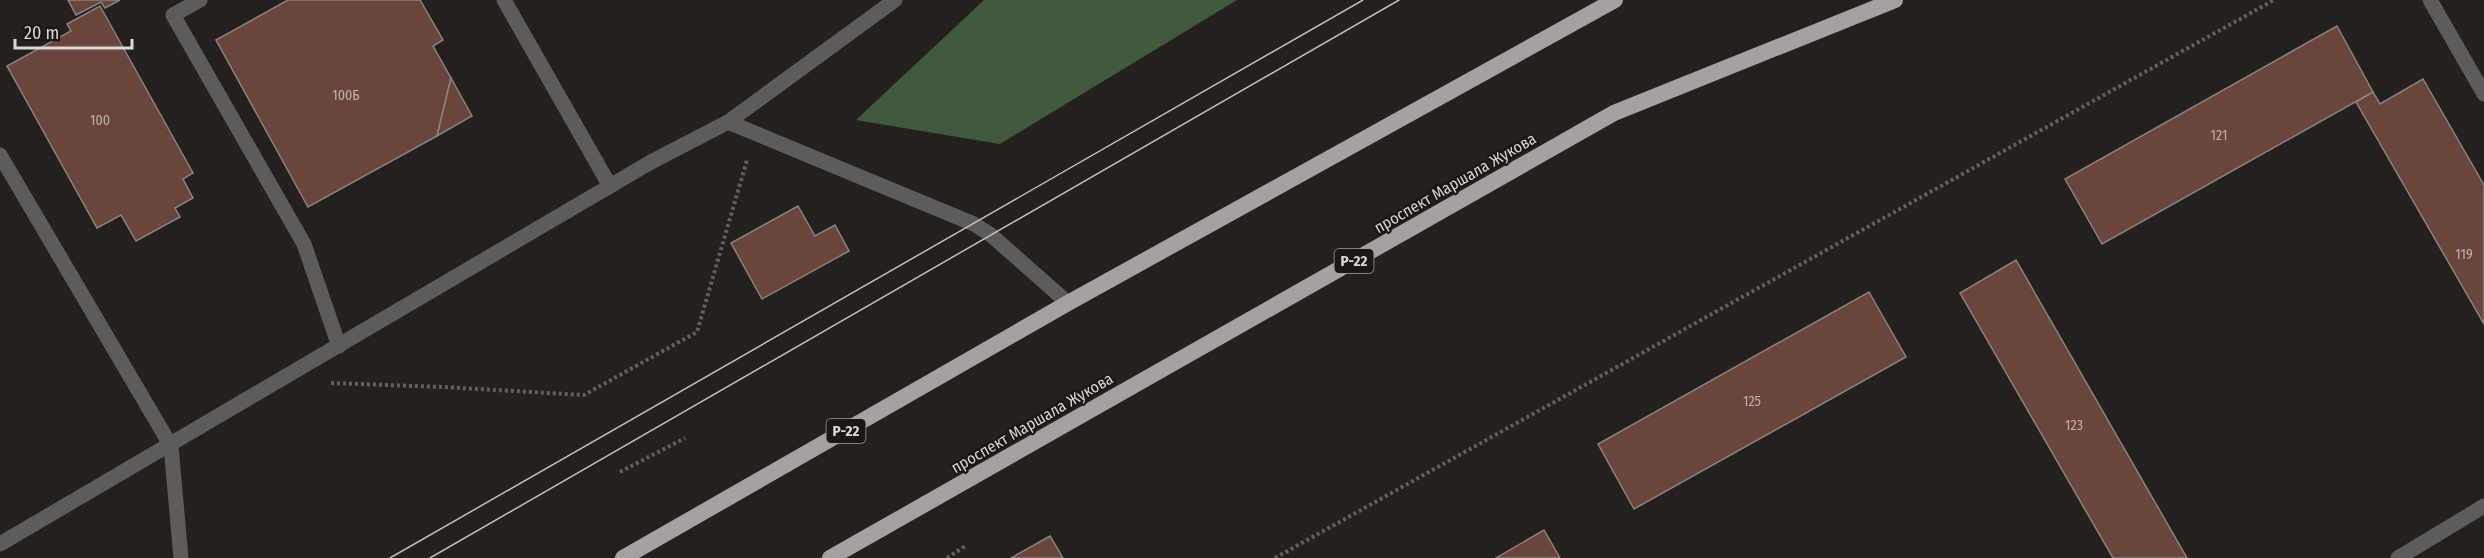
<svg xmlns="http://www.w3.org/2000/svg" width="2484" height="558" font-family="'Fira Sans Condensed',sans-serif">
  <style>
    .forest { fill: #415a3e }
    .building { fill: #6a453a; stroke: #898381; stroke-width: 1.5 }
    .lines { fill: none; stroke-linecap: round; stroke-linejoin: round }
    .path { stroke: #635f5c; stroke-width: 4; stroke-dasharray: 3 3; stroke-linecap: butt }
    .service { stroke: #5e5b5b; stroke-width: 15 }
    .minor { stroke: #5e5b5b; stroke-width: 15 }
    .trunk { stroke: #a7a0a0; stroke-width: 16 }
    .tram { stroke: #c2bfbd; stroke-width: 1.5 }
    .labels { text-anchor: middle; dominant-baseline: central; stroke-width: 4.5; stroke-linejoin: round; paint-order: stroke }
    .number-label { font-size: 14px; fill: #beb2ae }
    .shield { fill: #1b1714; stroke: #a19d9b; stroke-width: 1.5 }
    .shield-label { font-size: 15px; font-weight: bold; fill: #dad7d5 }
    .street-label { font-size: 16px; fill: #dad7d5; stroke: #1b1714 }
  </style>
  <rect width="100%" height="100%" fill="#24201d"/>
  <!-- forest -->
  <path class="forest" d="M984,0h253l-237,144 -144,-24z"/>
  <!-- building -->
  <g class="building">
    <path d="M68,0h52l-15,8 -4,-6 -25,13z"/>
    <path d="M288,0h132l23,40 -10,6 18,32 -14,58 -129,71 -92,-167z"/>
    <path d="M100,6l93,167 -10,6 10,19 -18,10 5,9 -44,24 -15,-26 -24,13 -90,-162 64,-35 -4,-7z"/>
    <path d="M2337,26l36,66 -271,152 -37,-65z"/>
    <path d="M451,78l21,38 -35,20z"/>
    <path d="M2423,79l61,106v139l-128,-222 17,-10 7,12z"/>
    <path d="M798,206l17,30 20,-11 14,26 -87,48 -31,-56z"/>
    <path d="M2016,260l171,298h-74l-153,-265z"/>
    <path d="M1869,292l37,65 -272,152 -36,-65z"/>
    <path d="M1544,530l16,28h-64z"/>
    <path d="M1050,536l13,22h-52z"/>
  </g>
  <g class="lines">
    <!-- path -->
    <g class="path">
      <path d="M331,383l112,4 141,8 113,-63 50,-172"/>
      <path d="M620,472l65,-34"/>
      <path d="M947,558l20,-13"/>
      <path d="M1275,558l999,-558"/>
    </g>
    <!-- service -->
    <g class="service">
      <path d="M200,0l-27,15 131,229 35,102"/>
      <path d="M504,0l106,186"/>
      <path d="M728,122l167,-122"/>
      <path d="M0,155l171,291"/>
      <path d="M0,544l651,-382 77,-40 246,102 17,11 77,68"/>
    </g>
    <!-- minor -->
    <g class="minor">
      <path d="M2430,0l54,94"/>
      <path d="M171,446l10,112"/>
      <path d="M2398,558l86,-52"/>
    </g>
    <!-- trunk -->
    <g class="trunk">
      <path d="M623,558l445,-255 547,-303"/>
      <path d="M830,558l784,-445 281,-113"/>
    </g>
    <!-- tram -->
    <g class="tram">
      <path d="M390,558l973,-558"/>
      <path d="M430,558l969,-558"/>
    </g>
  </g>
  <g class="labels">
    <!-- number labels -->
    <g class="number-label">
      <text x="346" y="95">100Б</text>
      <text x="100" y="120">100</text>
      <text x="2219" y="135">121</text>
      <text x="2464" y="254">119</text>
      <text x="1752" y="401">125</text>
      <text x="2074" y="425">123</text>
    </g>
    <!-- shield labels -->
    <g class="shield">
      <rect x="1334.5" y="249" width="39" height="24" rx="4.5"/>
      <rect x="826.5" y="419" width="39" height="24" rx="4.5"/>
    </g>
    <g class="shield-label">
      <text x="1354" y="261">Р-22</text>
      <text x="846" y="431">Р-22</text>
    </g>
    <!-- street labels -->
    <g class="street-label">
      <text transform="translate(1455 183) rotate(-30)">проспект Маршала Жукова</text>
      <text transform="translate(1032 423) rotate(-30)">проспект Маршала Жукова</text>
    </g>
  </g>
  <!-- scale -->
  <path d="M15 39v9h117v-9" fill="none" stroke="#dad7d5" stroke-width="3"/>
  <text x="24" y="39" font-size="18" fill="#dad7d5" stroke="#1b1714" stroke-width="4.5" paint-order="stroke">20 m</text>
</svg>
